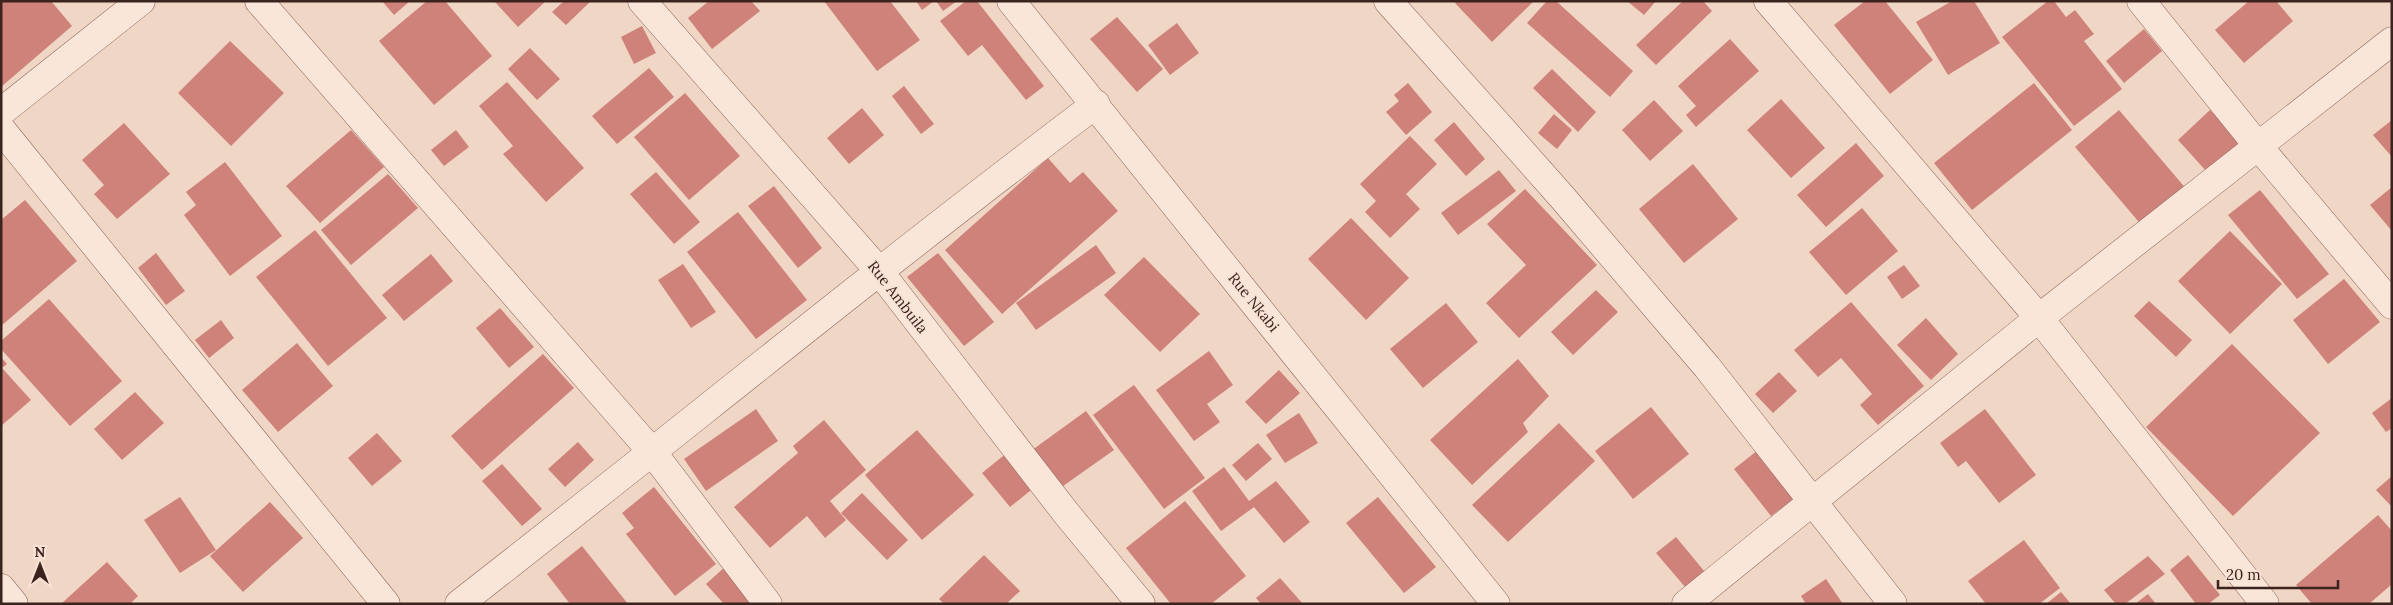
<svg xmlns="http://www.w3.org/2000/svg" width="2393" height="605" font-family="Lora,serif">
  <style>
    .building { fill: #cf8279 }
    .lines { fill: none; stroke-linecap: round; stroke-linejoin: round }
    .street-casing { stroke: #8b655a; stroke-width: 29 }
    .street { stroke: #fae6d8; stroke-width: 28 }
    .labels { text-anchor: middle; dominant-baseline: central; stroke-width: 4; stroke-linejoin: round; paint-order: stroke }
    .street-label { font-size: 15px; fill: #3b231e; stroke: #f7e2d5 }
  </style>
  <rect width="100%" height="100%" fill="#f0d6c5"/>
  <!-- building -->
  <g class="building">
    <path d="M1,1h50l21,25 -71,61z"/>
    <path d="M382,1h28l-16,14z"/>
    <path d="M427,1h18l47,55 -58,49 -55,-64z"/>
    <path d="M494,1h52l-28,26z"/>
    <path d="M564,1h27l-25,24 -14,-13z"/>
    <path d="M709,1h42l9,10 -48,38 -24,-31z"/>
    <path d="M824,1h66l30,39 -43,31z"/>
    <path d="M916,1h18l-12,9z"/>
    <path d="M936,1h21l-14,10z"/>
    <path d="M966,1h11l67,85 -18,14 -44,-55 -14,11 -28,-35z"/>
    <path d="M1457,1h77l-42,41 -37,-39z"/>
    <path d="M1547,1h9l77,70 -23,26 -83,-74z"/>
    <path d="M1627,1h29l-12,14z"/>
    <path d="M1683,1h20l9,10 -56,54 -20,-20z"/>
    <path d="M1865,1h20l48,59 -43,34 -56,-69z"/>
    <path d="M1952,1h22l26,42 -52,32 -32,-53z"/>
    <path d="M2048,1h6l12,16 9,-7 19,24 -10,7 38,48 -48,37 -72,-89z"/>
    <path d="M2249,1h27l17,20 -49,42 -29,-33z"/>
    <path d="M1117,17l46,52 -26,23 -47,-53z"/>
    <path d="M1177,23l22,30 -29,22 -22,-30z"/>
    <path d="M642,26l14,27 -22,11 -13,-27z"/>
    <path d="M2144,29l18,22 -38,32 -18,-22z"/>
    <path d="M1730,39l29,32 -63,56 -10,-12 10,-9 -18,-20z"/>
    <path d="M230,41l54,52 -53,53 -53,-53z"/>
    <path d="M530,48l30,31 -23,21 -29,-31z"/>
    <path d="M649,68l25,29 -57,47 -25,-28z"/>
    <path d="M1552,69l44,43 -18,20 -45,-44z"/>
    <path d="M507,82l77,86 -38,34 -43,-48 10,-8 -34,-40z"/>
    <path d="M1408,83l24,29 -26,23 -20,-23 13,-11 -5,-6z"/>
    <path d="M2034,83l38,47 -100,80 -38,-47z"/>
    <path d="M904,86l30,38 -13,10 -29,-38z"/>
    <path d="M685,93l55,63 -51,44 -55,-63z"/>
    <path d="M1781,99l44,49 -34,30 -44,-48z"/>
    <path d="M1654,100l29,31 -33,30 -28,-31z"/>
    <path d="M862,108l22,27 -35,29 -22,-26z"/>
    <path d="M2119,110l69,81 -44,37 -69,-81z"/>
    <path d="M2210,110l30,32 -33,30 -29,-32z"/>
    <path d="M1554,114l18,16 -15,19 -19,-16z"/>
    <path d="M2392,120v37l-19,-22z"/>
    <path d="M1454,122l31,37 -19,17 -32,-36z"/>
    <path d="M124,123l46,51 -53,45 -23,-25 10,-9 -22,-25z"/>
    <path d="M351,130l33,37 -64,56 -34,-37z"/>
    <path d="M456,130l13,17 -25,19 -13,-16z"/>
    <path d="M1410,136l27,28 -31,30 14,15 -30,29 -25,-26 11,-11 -16,-17z"/>
    <path d="M1856,143l28,33 -58,51 -29,-32z"/>
    <path d="M1048,158l22,25 13,-11 35,39 -116,103 -57,-64z"/>
    <path d="M225,162l57,74 -52,40 -46,-61 12,-10 -10,-13z"/>
    <path d="M1693,164l45,55 -54,44 -45,-54z"/>
    <path d="M1499,170l17,21 -58,44 -17,-22z"/>
    <path d="M656,172l44,50 -26,22 -44,-50z"/>
    <path d="M388,174l30,34 -67,57 -30,-35z"/>
    <path d="M774,186l48,62 -24,20 -50,-62z"/>
    <path d="M2392,187v44l-22,-26z"/>
    <path d="M1525,189l72,76 -78,73 -33,-35 40,-38 -39,-41z"/>
    <path d="M2260,190l69,84 -32,25 -69,-84z"/>
    <path d="M25,200l52,61 -76,65v-106z"/>
    <path d="M1862,208l36,43 -52,44 -37,-43z"/>
    <path d="M738,212l69,88 -51,39 -69,-87z"/>
    <path d="M1351,218l58,60 -43,42 -58,-61z"/>
    <path d="M315,230l72,88 -59,48 -72,-89z"/>
    <path d="M2230,231l52,53 -52,50 -52,-53z"/>
    <path d="M1096,245l20,28 -80,57 -20,-27z"/>
    <path d="M156,253l29,38 -19,14 -28,-37z"/>
    <path d="M938,253l56,69 -30,24 -57,-69z"/>
    <path d="M431,254l22,27 -49,40 -22,-26z"/>
    <path d="M1144,257l56,57 -40,38 -56,-57z"/>
    <path d="M683,264l33,48 -25,16 -33,-48z"/>
    <path d="M1904,265l16,21 -18,13 -15,-22z"/>
    <path d="M2344,279l36,43 -52,42 -35,-44z"/>
    <path d="M1596,290l22,22 -45,43 -22,-23z"/>
    <path d="M49,299l73,82 -52,45 -69,-77v-8z"/>
    <path d="M2149,301l43,39 -16,17 -42,-41z"/>
    <path d="M1851,302l73,84 -46,39 -18,-20 12,-11 -31,-36 -23,19 -24,-27z"/>
    <path d="M1446,303l32,39 -55,46 -33,-39z"/>
    <path d="M500,308l34,39 -25,21 -33,-40z"/>
    <path d="M1926,318l32,36 -27,26 -34,-35z"/>
    <path d="M221,320l13,18 -25,20 -14,-18z"/>
    <path d="M297,343l36,43 -55,46 -36,-42z"/>
    <path d="M2232,344l88,89 -87,83 -87,-89z"/>
    <path d="M1209,351l24,34 -26,19 13,18 -26,19 -38,-51z"/>
    <path d="M543,354l31,34 -92,82 -31,-34z"/>
    <path d="M1,357l6,7 -5,4 29,32 -30,26z"/>
    <path d="M1518,359l31,37 -26,27 5,9 -56,53 -42,-45z"/>
    <path d="M1279,370l21,23 -34,31 -21,-22z"/>
    <path d="M1779,372l18,19 -24,22 -18,-19z"/>
    <path d="M1134,385l71,93 -41,31 -71,-94z"/>
    <path d="M135,392l29,31 -42,37 -28,-31z"/>
    <path d="M2392,398v30l-6,4 -14,-19z"/>
    <path d="M1651,407l38,47 -56,45 -38,-48z"/>
    <path d="M756,409l22,32 -72,50 -22,-32z"/>
    <path d="M1985,409l51,66 -37,28 -33,-42 -8,6 -18,-24z"/>
    <path d="M1086,411l28,39 -58,41 -28,-38z"/>
    <path d="M1299,413l19,30 -33,20 -19,-28z"/>
    <path d="M824,420l42,50 -36,31 16,19 -21,18 -18,-22 -37,32 -36,-41 64,-54 -5,-7z"/>
    <path d="M1559,423l36,38 -87,81 -36,-37z"/>
    <path d="M917,430l57,65 -52,45 -57,-65z"/>
    <path d="M377,433l25,28 -30,25 -24,-28z"/>
    <path d="M578,442l16,18 -29,27 -17,-18z"/>
    <path d="M1258,443l14,16 -26,22 -14,-16z"/>
    <path d="M1758,450l38,47 -25,19 -37,-47z"/>
    <path d="M1008,452l28,34 -26,21 -28,-34z"/>
    <path d="M502,464l40,45 -20,17 -40,-45z"/>
    <path d="M1224,467l25,34 27,-20 34,41 -26,21 -30,-36 -33,24 -29,-40z"/>
    <path d="M2392,476v31l-16,-17z"/>
    <path d="M654,487l62,77 -41,32 -49,-62 8,-6 -12,-15z"/>
    <path d="M862,493l46,47 -21,20 -46,-47z"/>
    <path d="M180,497l36,53 -36,23 -36,-53z"/>
    <path d="M1378,497l58,70 -32,26 -58,-70z"/>
    <path d="M1185,501l61,75 -35,28h-40l-45,-56z"/>
    <path d="M270,502l33,36 -60,54 -33,-36z"/>
    <path d="M2378,515l14,16v53l-23,20h-57l-16,-19z"/>
    <path d="M1676,537l29,35 -19,16 -30,-35z"/>
    <path d="M2024,540l36,48 -21,16h-53l-18,-23z"/>
    <path d="M582,546l46,58h-58l-23,-30z"/>
    <path d="M984,555l36,36 -14,13h-62l-5,-5z"/>
    <path d="M2188,555l32,40 -12,9h-12l-26,-34z"/>
    <path d="M2148,556l17,18 -40,30h-9l-12,-14z"/>
    <path d="M107,562l31,34 -8,8h-69z"/>
    <path d="M726,566l35,38h-37l-18,-20z"/>
    <path d="M1280,578l23,26h-42l-5,-6z"/>
    <path d="M1826,579l17,25h-37l-5,-8z"/>
    <path d="M2061,592l10,12h-25z"/>
    <path d="M2148,594l8,10h-21z"/>
  </g>
  <g class="lines">
    <!-- street casing -->
    <g class="street-casing">
      <g id="street">
        <path d="M259,1l394,452 115,151"/>
        <path d="M642,1l237,270 187,242 75,91"/>
        <path d="M1011,1l485,603"/>
        <path d="M1388,1l174,196 145,170 186,237"/>
        <path d="M1768,1l271,317 226,286"/>
        <path d="M2141,1l117,145 134,159"/>
        <path d="M1,112l140,-111"/>
        <path d="M1,129l385,475"/>
        <path d="M1,588l13,16"/>
        <path d="M459,604c213,-166 421,-337 637,-500"/>
        <path d="M1686,604l353,-286 353,-277"/>
      </g>
    </g>
    <!-- street -->
    <use href="#street" class="street"/>
  </g>
  <g class="labels">
    <!-- street labels -->
    <g class="street-label">
      <text transform="translate(898 297) rotate(52)">Rue Ambuila</text>
      <text transform="translate(1254 302) rotate(51)">Rue Nkabi</text>
    </g>
  </g>
  <!-- border -->
  <rect width="2393" height="605" fill="none" stroke="#3b231e" stroke-width="5"/>
  <!-- north arrow -->
  <g transform="translate(40 565)" stroke="#f7e2d5" stroke-width="4" paint-order="stroke">
  <path d="M0-4L9 19L0 12L-9 19Z" fill="#3b231e"/>
  <text y="-8" font-size="14" font-weight="bold" text-anchor="middle" fill="#3b231e">N</text>
  </g>
  <!-- scale -->
  <path d="M2218 580v8h120v-8" fill="none" stroke="#3b231e" stroke-width="2.5"/>
  <text x="2226" y="580" font-size="15" fill="#3b231e" stroke="#f7e2d5" stroke-width="4" paint-order="stroke">20 m</text>
</svg>
